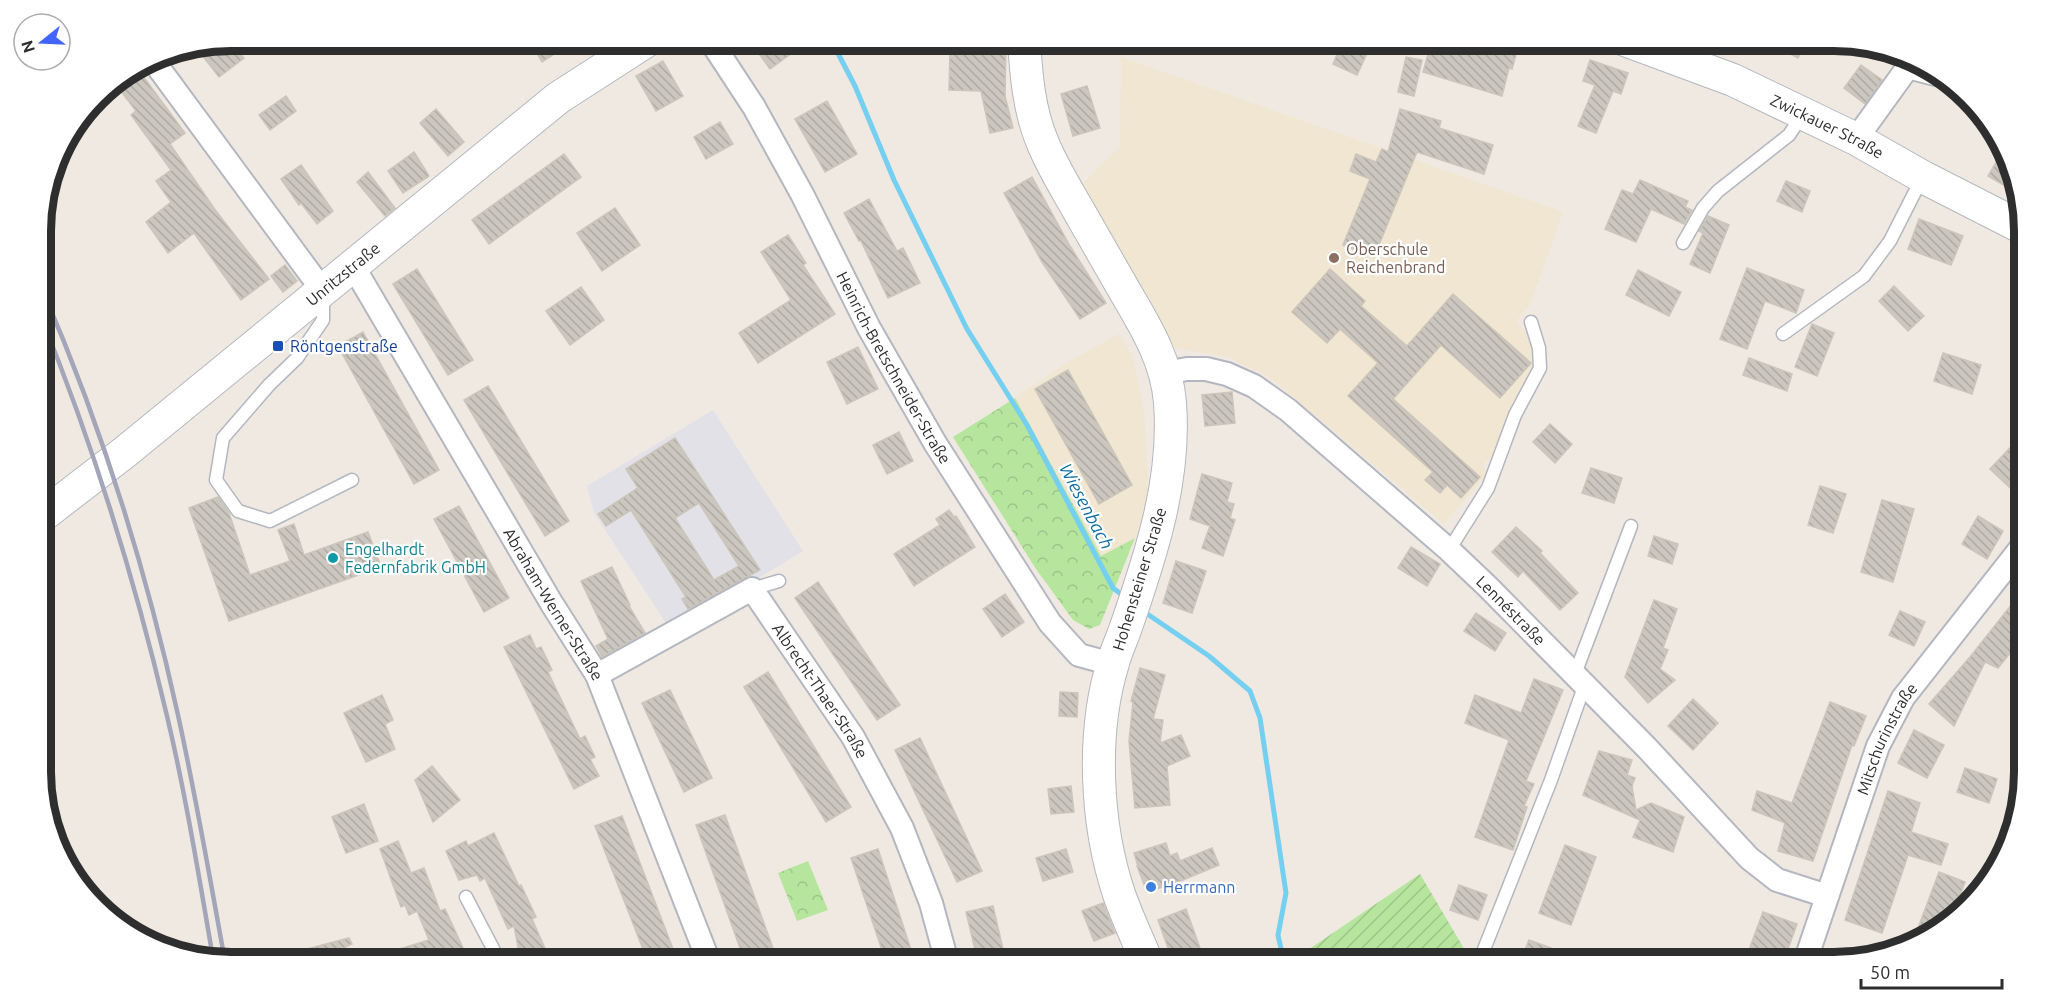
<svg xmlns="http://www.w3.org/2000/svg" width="2065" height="1003" font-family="Ubuntu,sans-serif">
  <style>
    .industrial { fill: #e3e1e8 }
    .education { fill: #f0e6d1 }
    .forest { fill: url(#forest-crowns) }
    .garden { fill: url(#garden-furrows) }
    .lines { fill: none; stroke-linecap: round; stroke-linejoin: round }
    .stream { stroke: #75cff0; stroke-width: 5 }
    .building { fill: url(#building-back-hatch); stroke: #cbc5ba; stroke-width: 1.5; fill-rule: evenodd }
    .lane-casing { stroke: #b4b7c1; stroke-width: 15 }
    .street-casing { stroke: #b4b7c1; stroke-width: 26 }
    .secondary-casing { stroke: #b4b7c1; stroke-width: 34 }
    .lane { stroke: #fff; stroke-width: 12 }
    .street { stroke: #fff; stroke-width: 22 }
    .secondary { stroke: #fff; stroke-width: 32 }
    .rail { stroke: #a3a6b8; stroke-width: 4.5 }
    .education-dot { fill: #8d6e63; stroke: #fff; stroke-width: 2 }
    .transit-dot { fill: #1a4fb4; stroke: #fff; stroke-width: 2 }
    .culture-dot { fill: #0f9aa8; stroke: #fff; stroke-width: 2 }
    .shop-dot { fill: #3f7fe0; stroke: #fff; stroke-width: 2 }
    .labels { text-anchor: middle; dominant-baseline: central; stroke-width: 4.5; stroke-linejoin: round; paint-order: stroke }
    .street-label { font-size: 16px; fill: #2e2e2e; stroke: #fff }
    .education-label { font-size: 16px; fill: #785e54; stroke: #fff; text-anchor: start }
    .transit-label { font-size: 16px; fill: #164399; stroke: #fff; text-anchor: start }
    .culture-label { font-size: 16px; fill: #0d838f; stroke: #fff; text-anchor: start }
    .shop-label { font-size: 16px; fill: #366cbe; stroke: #fff; text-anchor: start }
    .water-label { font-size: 18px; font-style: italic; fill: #0d6fa3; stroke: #fff }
    .rim { fill: none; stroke: #2e2e2e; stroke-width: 8 }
  </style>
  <defs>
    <pattern id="forest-crowns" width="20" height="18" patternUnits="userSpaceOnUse" patternTransform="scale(1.5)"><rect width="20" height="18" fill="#b6e59e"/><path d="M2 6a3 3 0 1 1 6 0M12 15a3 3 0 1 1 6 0" fill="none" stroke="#9dc588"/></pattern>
    <pattern id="garden-furrows" width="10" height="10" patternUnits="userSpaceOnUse" patternTransform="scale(1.5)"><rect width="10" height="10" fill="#b6e59e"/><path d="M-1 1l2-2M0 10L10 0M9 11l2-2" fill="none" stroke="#9dc588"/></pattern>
    <pattern id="building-back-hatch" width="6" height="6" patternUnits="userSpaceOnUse" patternTransform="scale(1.5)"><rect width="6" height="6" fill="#cbc7bf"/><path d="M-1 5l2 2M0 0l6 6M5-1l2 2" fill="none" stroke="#afaba4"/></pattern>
  </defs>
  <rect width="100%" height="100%" fill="#efe9e1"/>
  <!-- industrial -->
  <path class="industrial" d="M713,410l90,141 -115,70 -22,2 -72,-110 -7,-27z"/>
  <!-- education -->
  <g class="education">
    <path d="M1121,57l442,155 -33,93 -14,16 12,15 7,23 -42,95 -10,12 4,8 -43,50 -173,-146 -44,-21 -51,-9 -12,-13 -82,-151 38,-37z"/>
    <path d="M1119,334l13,20 12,58 5,88 -14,38 -34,18 -86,-158 53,-36z"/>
  </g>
  <!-- forest -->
  <g class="forest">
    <path d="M1015,398l86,158 34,-18 -35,87 -11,4 -16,-9 -37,-51 -83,-132z"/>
    <path d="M808,861l20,49 -31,11 -19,-48z"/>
  </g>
  <!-- garden -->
  <path class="garden" d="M1420,874l52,88h-182z"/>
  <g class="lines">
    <!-- stream -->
    <g class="stream">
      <path d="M831,40l24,46 39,94 73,149 60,96 86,163 13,10"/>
      <path d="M1143,611l66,45 41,35 10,27 26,175 -8,42 6,27"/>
    </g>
  </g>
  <!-- building -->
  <g class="building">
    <path d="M529,40h47l-34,22z"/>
    <path d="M772,40h38l-40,29 -13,-18z"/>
    <path d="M965,40h35v4h6l-1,52 8,32 -23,5 -9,-42 -32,-1 1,-39 15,1z"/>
    <path d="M1343,40h7l19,9 -12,26 -24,-11z"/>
    <path d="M1432,40h88l-8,29 -3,-1 -7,28 -79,-24z"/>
    <path d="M1764,40h43l-9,18z"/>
    <path d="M230,41l14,17 -25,19 -17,-22 15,-12z"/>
    <path d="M1406,57l16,3 -8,36 -16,-4z"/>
    <path d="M1590,60l38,13 -7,21 -8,-3 -17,42 -18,-7 17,-41 -12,-4z"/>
    <path d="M663,61l20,35 -27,15 -20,-35z"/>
    <path d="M1861,65l21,15 -17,24 -21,-16z"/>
    <path d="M137,68l48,65 -15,11 46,67 53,68 -28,21 -47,-67 -26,20 -22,-31 25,-20 -15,-21 15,-11 -40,-55 5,-4 -22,-29z"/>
    <path d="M1087,86l13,42 -27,8 -12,-42z"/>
    <path d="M286,96l10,15 -26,19 -11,-15z"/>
    <path d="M827,101l30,53 -32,18 -30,-53z"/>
    <path d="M436,109l28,33 -16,14 -28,-33z"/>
    <path d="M1400,109l41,12 -2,7 54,17 -9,29 -67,-22 -43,105 -31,-12 27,-66 -20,-8 6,-17 20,8 6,-13 6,3z"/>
    <path d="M720,122l13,22 -27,15 -12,-22z"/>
    <path d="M414,152l15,24 -26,17 -15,-22z"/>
    <path d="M564,154l17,23 -92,67 -17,-24z"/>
    <path d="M2001,154l16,39 -29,-17z"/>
    <path d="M301,165l32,46 -16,13 -16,-21 -2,2 -18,-26z"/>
    <path d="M368,172l27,36 -10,8 -28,-34z"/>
    <path d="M1032,177l38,69 36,57 -26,16 -38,-57 -38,-69z"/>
    <path d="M1640,180l48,21 -3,6 7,3 -8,14 -33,-15 -15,33 -31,-13 17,-39 11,4z"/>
    <path d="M1786,181l24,10 -8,21 -25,-11z"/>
    <path d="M869,199l28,52 6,-3 17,35 -32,15 -27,-57h-2l-15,-28z"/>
    <path d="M615,208l25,37 -38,26 -25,-38z"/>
    <path d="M1708,216l21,9 -19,48 -20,-9 13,-31 -4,-2z"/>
    <path d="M1919,219l44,17 -12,29 -43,-16z"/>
    <path d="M788,235l18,28 -3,2 32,49 -77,49 -19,-30 52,-33 -30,-48z"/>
    <path d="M285,265l12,16 -14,11 -12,-16z"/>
    <path d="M1747,268l57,22 -8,23 -31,-12 -18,48 -27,-10z"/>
    <path d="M417,269l56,91 -25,15 -55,-91z"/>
    <path d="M1330,269l35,32 -4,5 46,40 46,-52 78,69 -31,35 -59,-53 -48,54 87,78 -19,21 -14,-13 -7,8 -15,-13 8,-8 -85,-76 30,-33 -38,-34 -13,14 -35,-31z"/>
    <path d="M1638,270l43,22 -12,24 -43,-21z"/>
    <path d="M1894,286l30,30 -16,15 -29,-30z"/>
    <path d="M581,287l23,33 -34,25 -24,-34z"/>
    <path d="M1812,324l22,9 -17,43 -22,-9z"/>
    <path d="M363,332l76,138 -25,14 -76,-138z"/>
    <path d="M858,347l20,42 -31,15 -20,-42z"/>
    <path d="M1943,353l38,12 -9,29 -38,-13z"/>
    <path d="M1749,358l43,16 -5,17 -44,-16z"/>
    <path d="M1068,370l64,115 -33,19 -64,-115z"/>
    <path d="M488,386l81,135 -24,15 -81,-136z"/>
    <path d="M1232,392l3,31 -30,3 -3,-31z"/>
    <path d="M1550,424l22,20 -17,19 -22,-21z"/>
    <path d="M899,432l14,29 -26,13 -14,-29z"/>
    <path d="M2024,433v68l-34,-32z"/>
    <path d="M675,438l85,132 -72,39 -6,-10 4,-2 -55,-87 -25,16 -8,-12 40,-26 -12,-19zM699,503l40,63 -25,14 -39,-62z"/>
    <path d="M1591,468l31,10 -8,25 -32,-10z"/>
    <path d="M1202,474l30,9 -5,19 7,2 -4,14 5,2 -12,36 -21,-8 8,-22 -20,-7z"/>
    <path d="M1820,486l26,8 -13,39 -25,-8z"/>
    <path d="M218,497l11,16 21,62 40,-14 -12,-31 16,-6 10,31 64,-23 13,35 -152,54 -40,-113z"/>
    <path d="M1882,500l32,9 -21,73 -32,-10z"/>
    <path d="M459,506l50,92 -25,14 -50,-93z"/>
    <path d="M949,510l5,7 2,-1 19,31 -61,39 -20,-32 46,-29 -4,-6z"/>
    <path d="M1978,516l25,15 -16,28 -25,-15z"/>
    <path d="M1516,527l26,24 -2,2 38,40 -18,17 -37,-39 -5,6 -26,-25z"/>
    <path d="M1654,536l24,8 -6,20 -24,-8z"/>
    <path d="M1411,547l29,17 -13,22 -29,-18z"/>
    <path d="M1176,561l30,10 -14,42 -29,-10z"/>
    <path d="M612,567l18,38 -1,1 16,27 -43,24 -6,-11 12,-7 -27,-58z"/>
    <path d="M818,582l82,123 -23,15 -82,-122z"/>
    <path d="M2024,589v47l-26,32 -13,-6 -31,64 -25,-22 41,-47z"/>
    <path d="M1005,594l19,28 -22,15 -19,-28z"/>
    <path d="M1654,600l23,9 -14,39 5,2 -8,19 15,11 -27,23 -23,-26z"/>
    <path d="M1900,611l25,11 -11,24 -25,-11z"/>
    <path d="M1476,613l30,20 -11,18 -31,-20z"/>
    <path d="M530,635l6,14 5,-2 11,23 -4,2 32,67 5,-3 10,21 -5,2 9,17 -25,13 -70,-142z"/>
    <path d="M1140,668l25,7 -12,44 10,1 -3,23 21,-8 9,21 -23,10 3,39 -35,3 -6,-67 4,-39 -2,-1z"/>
    <path d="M768,672l83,135 -25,15 -82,-135z"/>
    <path d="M1534,679l29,11 -37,91 8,3 -10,22 3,1 -14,43 -38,-13 34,-97 -44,-17 10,-28 46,18z"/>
    <path d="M670,690l42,88 -28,14 -42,-89z"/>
    <path d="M1060,692l18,1 -1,24 -18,-1z"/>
    <path d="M382,695l11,25 -8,4 10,25 -29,13 -22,-49z"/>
    <path d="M1693,699l25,24 -25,27 -25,-24z"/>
    <path d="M1830,702l36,14 -12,30 -2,-1 -39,116 -35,-10 7,-28 -33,-13 5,-19 35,12z"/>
    <path d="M1914,730l30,15 -17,33 -29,-15z"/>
    <path d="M920,738l62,133 -25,11 -62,-132z"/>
    <path d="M1599,751l33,9 -5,15 8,3 -3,8 4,24 15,-7 33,14 -11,35 -40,-15 7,-17 -57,-25z"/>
    <path d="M432,766l28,34 -27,22 -18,-42z"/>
    <path d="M1965,768l32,11 -8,24 -32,-11z"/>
    <path d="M1071,786l3,26 -23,2 -3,-25z"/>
    <path d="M1888,791l32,12 -9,29 37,12 -7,21 -33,-10 -26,78 -37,-13z"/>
    <path d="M364,804l14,37 -32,12 -14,-36z"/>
    <path d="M725,815l53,147h-33l-49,-137z"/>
    <path d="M622,816l56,146h-30l-53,-136z"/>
    <path d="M494,833l25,53 2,-1 15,32 -4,2 19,43h-30l-7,-36 -6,3 -23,-51 -5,3 -3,-6 -18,5 -13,-29 20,-10 2,5z"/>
    <path d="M398,841l13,32 13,-5 16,43 5,-2 20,43 -24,10h-73l-1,-3 62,-19 -12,-29 -8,4 -4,-10 -4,2 -21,-58z"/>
    <path d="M1166,843l4,13 7,-3 3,8 32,-13 7,17 -41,17 -31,10 -10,-26h1l-4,-13z"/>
    <path d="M1565,845l31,12 -25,68 -32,-12z"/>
    <path d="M878,849l37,113h-29l-35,-104z"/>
    <path d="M1066,849l7,23 -30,9 -7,-23z"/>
    <path d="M1939,872l26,10 -13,34 -12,14 -26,9z"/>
    <path d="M1459,885l28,10 -9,25 -28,-10z"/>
    <path d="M1103,903l12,30 -21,8 -12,-30z"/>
    <path d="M993,906l13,56h-28l-12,-50z"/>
    <path d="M1186,909l19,53h-32l-15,-42z"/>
    <path d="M1763,912l34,12 -13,36 -34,-13z"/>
    <path d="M349,938l3,6 -37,18h-9l-3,-12z"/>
    <path d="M1529,940l22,8 -5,14h-26z"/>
  </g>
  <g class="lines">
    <!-- lane casing -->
    <g class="lane-casing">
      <g id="lane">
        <path d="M1683,243l20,-35 15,-17 71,-56 14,-21"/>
        <path d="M323,295v25l-26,38 -28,27 -46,53 -7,42 22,31 32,10 82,-41"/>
        <path d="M1783,334l81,-58 26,-35 32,-63"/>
        <path d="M1449,550l39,-62 27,-73 25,-47 -1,-20 -8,-26"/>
        <path d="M752,589l27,-8"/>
        <path d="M1575,674l56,-148"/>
        <path d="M466,897l34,65"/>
        <path d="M1479,962l72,-182 34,-96"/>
      </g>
    </g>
    <!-- street casing -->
    <g class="street-casing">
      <g id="street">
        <path id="s1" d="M710,40l44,67 48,87 67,134 66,115 115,180 29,32 33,9"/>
        <path d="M152,59l171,232"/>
        <path d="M1856,139l52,-72 27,7"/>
        <path id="s2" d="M353,266l199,338 45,71 112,287"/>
        <path id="s3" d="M1165,373l22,-4h19l21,5 27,12 34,24 161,140 39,37 159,161 102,110 28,22 50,16"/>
        <path id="s4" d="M597,675l155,-86 101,148 49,91 29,75 16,59"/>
        <path id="s5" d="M1805,962l73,-216 25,-48 121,-154"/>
      </g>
    </g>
    <!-- secondary casing -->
    <g class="secondary-casing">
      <g id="secondary">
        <path d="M1024,40c2,34 5,70 18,101 9,23 22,44 34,65 17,30 34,59 51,89 20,34 40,67 43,108 6,77 -19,152 -44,224 -4,12 -10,24 -13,36 -22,71 -17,162 6,231 8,23 19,46 28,68"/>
        <path id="s6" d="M1625,40l108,40 123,59 67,38 100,51"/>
        <path id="s7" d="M42,516l83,-64 433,-354 90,-58"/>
      </g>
    </g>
    <!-- lane -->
    <use href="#lane" class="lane"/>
    <!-- street -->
    <use href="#street" class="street"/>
    <!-- secondary -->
    <use href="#secondary" class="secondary"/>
    <!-- rail -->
    <g class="rail">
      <path d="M41,287c60,137 105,282 137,428 18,82 32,164 47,246"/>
      <path d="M41,317c53,130 94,263 126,399 19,80 32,161 46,242"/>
    </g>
  </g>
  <!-- markers -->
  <circle class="education-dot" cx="1334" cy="258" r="6"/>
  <rect class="transit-dot" x="272" y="340" width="12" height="12" rx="3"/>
  <circle class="culture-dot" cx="333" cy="558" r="6"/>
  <circle class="shop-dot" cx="1151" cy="887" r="6"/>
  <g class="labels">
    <!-- street labels -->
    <g class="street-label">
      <text stroke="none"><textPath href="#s6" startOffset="220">Zwickauer Straße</textPath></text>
      <text stroke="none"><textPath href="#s7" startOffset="386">Unritzstraße</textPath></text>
      <text stroke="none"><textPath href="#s1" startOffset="376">Heinrich-Bretschneider-Straße</textPath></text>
      <text transform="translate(1139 579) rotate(-73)">Hohensteiner Straße</text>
      <text stroke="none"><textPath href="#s2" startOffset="393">Abraham-Werner-Straße</textPath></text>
      <text stroke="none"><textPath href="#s3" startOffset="434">Lennéstraße</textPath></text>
      <text stroke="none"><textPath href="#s4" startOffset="300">Albrecht-Thaer-Straße</textPath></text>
      <text stroke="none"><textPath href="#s5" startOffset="238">Mitschurinstraße</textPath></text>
    </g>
    <!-- education labels -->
    <g class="education-label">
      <text x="1346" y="249">Oberschule<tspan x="1346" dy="18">Reichenbrand</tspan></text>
    </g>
    <!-- transit labels -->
    <g class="transit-label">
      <text x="290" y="346">Röntgenstraße</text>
    </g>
    <!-- culture labels -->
    <g class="culture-label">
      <text x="345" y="549">Engelhardt<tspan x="345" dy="18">Federnfabrik GmbH</tspan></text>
    </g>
    <!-- shop labels -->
    <g class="shop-label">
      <text x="1163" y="887">Herrmann</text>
    </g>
    <!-- water labels -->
    <g class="water-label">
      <text transform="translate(1087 506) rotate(62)">Wiesenbach</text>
    </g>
  </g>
  <!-- crop -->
  <path d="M0 0H2065V1003H0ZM231 51H1834A180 180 0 0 1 2014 231V772A180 180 0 0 1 1834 952H231A180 180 0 0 1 51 772V231A180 180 0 0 1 231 51Z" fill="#fff" fill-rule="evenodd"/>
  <path class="rim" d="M231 51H1834A180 180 0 0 1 2014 231V772A180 180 0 0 1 1834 952H231A180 180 0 0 1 51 772V231A180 180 0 0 1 231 51Z"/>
  <!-- north arrow -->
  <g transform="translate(42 42) rotate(252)"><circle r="28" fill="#ffffff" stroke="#ababab" stroke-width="1.5"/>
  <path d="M0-4.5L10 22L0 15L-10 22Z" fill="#4264fb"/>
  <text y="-9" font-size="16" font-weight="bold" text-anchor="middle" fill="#2e2e2e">N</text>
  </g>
  <!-- scale -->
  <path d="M1861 979v9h141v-9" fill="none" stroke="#2e2e2e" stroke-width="3"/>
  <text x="1870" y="979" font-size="18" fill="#2e2e2e" stroke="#ffffff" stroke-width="4.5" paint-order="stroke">50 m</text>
</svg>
